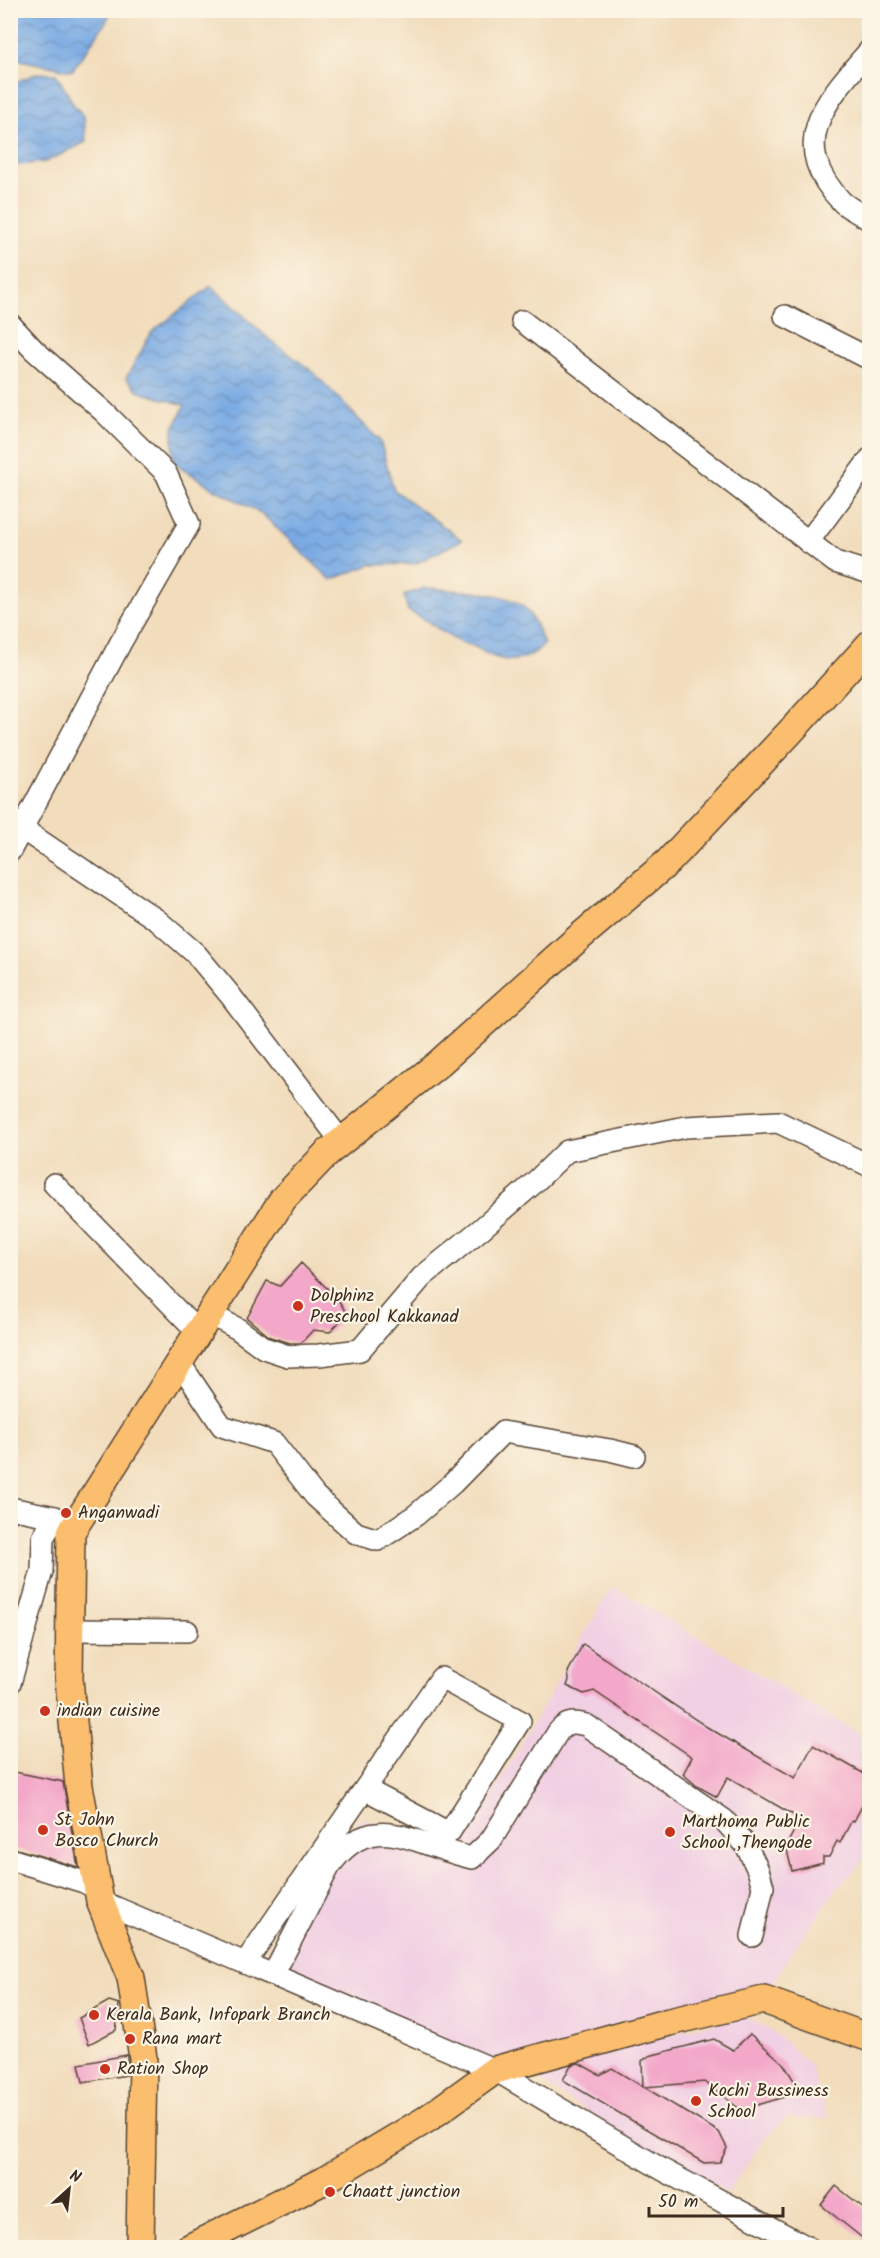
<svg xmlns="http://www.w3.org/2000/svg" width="880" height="2258" font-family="Kalam,sans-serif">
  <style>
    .built { fill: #f1d0e3 }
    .water { fill: url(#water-waves); stroke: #5a6a81; stroke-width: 1.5 }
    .building { fill: #f3a7c9 }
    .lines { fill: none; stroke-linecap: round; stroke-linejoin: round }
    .minor-casing { stroke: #564536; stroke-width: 24 }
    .major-casing { stroke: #564536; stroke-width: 30 }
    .minor { stroke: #fff; stroke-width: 21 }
    .major { stroke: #fbbd6e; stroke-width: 27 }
    .poi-dot { fill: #c8321e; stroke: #fcf5e5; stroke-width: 2 }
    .labels { text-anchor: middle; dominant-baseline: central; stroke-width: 4.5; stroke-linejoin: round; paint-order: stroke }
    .poi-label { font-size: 18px; fill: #3b2a1e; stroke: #fcf5e5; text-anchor: start }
  </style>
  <defs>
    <pattern id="water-waves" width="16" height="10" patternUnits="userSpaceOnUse" patternTransform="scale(1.5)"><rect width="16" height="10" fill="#79aae4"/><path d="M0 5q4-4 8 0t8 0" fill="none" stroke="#648bb8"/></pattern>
  </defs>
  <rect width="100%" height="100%" fill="#fcf5e5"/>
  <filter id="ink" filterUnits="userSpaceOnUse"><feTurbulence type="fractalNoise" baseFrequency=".0167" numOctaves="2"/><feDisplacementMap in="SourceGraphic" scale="12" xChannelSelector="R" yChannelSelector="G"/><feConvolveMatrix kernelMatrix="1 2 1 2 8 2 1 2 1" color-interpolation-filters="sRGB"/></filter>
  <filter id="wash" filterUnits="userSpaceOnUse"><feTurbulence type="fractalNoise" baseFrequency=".008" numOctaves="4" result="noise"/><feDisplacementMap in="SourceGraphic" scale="24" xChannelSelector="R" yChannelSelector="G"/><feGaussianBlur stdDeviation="1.35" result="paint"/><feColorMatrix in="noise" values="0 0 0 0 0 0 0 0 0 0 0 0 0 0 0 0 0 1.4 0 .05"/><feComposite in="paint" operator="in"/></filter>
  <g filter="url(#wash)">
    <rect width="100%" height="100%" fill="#f1dcbb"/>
    <!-- built -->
    <g class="built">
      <path d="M612,1586l257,154v114l-28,30 -52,72 -25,44 -269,70 -232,-99 98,-152 103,25z"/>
      <path d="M744,2015l35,21 31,29 18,54 -42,-1 -20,19 -39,56 -95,-53 -89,-57 6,-15z"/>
    </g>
    <!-- water -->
    <g class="water">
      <path d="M10,11l1,-1 100,1 -5,11 -34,49 -61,-13z"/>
      <path d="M38,73l18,1 18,31 10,12 2,25 -40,20 -35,4v-86l7,1z"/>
      <path d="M211,286l59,54 42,31 68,70 14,49 68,50 -47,24 -45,1 -39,15 -70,-67 -48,-25 -40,-26v-32l12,-25 -45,-13 -14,-14 26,-46z"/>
      <path d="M425,588c24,2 81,3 99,19 10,11 14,23 20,37 -14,17 -34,20 -55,11 -5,-2 -10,-7 -16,-9 -1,-1 -7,-2 -9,-2 -20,-7 -35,-26 -56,-33l-4,-16z"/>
    </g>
    <g id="blocks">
      <!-- building -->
      <g class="building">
        <path d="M301,1263l36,35 10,16 -17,18 -17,-2 -12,13h-11l-20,-6 -23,-19 20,-37 13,5z"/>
        <path d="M583,1644l124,83 88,51 18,-33 57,32v30l-7,-3 -9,17 -2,-1 -12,23 -3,-2 -8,16h-6v6l-31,8 -6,-25 10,-19 -1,-11 -67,-39 -11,20 -20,-11 -14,-12 9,-17 -98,-66 -10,3 -17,-8 2,-6 -1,-8z"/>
        <path d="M10,1771l53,11 15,85 -68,-20z"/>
        <path d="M109,2001l10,3 -3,26 -27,14 -10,-26z"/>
        <path d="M750,2034l33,29 12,19 -4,13 -37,11 -8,8 -41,-32 -61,5 75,45 8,16 -7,14 -16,1 -141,-83 8,-15 8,-2 21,12 12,-7 31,19 -1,-26 7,-5 65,-17 19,11z"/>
        <path d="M127,2055v20l-44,7 -4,-18z"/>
        <path d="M836,2186l34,27v31l-49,-39z"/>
      </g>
    </g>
  </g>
  <g filter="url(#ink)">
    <use href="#blocks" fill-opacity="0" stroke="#564536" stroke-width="1.5"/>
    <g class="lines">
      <!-- minor casing -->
      <g class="minor-casing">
        <g id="minor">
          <path d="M870,50c-44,50 -85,93 -28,152 8,7 19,12 28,18"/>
          <path d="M785,316l85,43"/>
          <path d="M522,321l313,241 35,11"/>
          <path d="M10,324l24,26 70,62 62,61 23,51 -68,118 -111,209"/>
          <path d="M808,542l62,-83"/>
          <path d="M12,822l145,98 39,34 34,41 111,146"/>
          <path d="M54,1184l144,148"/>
          <path d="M210,1314l28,15 26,19 24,8 31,-1 41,-5 62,-73 58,-47 54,-47 33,-32 119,-24 92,-5 92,44"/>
          <path d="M179,1362l43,64 52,17 41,53 41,37 22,7 38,-25 37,-32 50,-51 107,18 24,6"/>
          <path d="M10,1508l45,9"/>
          <path d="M71,1630l116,1"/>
          <path d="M10,1683l32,-112 1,-33 12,-21 16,15"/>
          <path d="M10,1859l74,23 14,7"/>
          <path d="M100,1901l395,169 168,100 146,78"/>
          <path d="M245,1963l196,-285 79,43 -71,112 -84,-44"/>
          <path d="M273,1975l56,-108c42,-62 87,-21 143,-9l19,-18 67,-108c9,-11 15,-10 28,-7l138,95 22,25 12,25 5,17 -11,49"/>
        </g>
      </g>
      <!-- major casing -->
      <g class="major-casing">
        <g id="major">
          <path d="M140,2248l3,-190 -12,-80 -31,-77 -21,-115 -10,-107 2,-147 212,-333 44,-46 111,-89 137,-123 93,-79 124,-132 78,-86"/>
          <path d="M189,2248l136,-68 102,-61 68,-49 174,-48 95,-22 106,38"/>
        </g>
      </g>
      <!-- minor -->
      <use href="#minor" class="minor"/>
      <!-- major -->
      <use href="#major" class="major"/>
    </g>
  </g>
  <!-- markers -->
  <g class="poi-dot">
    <circle cx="298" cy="1306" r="6"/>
    <circle cx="66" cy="1513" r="6"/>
    <circle cx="45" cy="1711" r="6"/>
    <circle cx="43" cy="1830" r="6"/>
    <circle cx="670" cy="1832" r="6"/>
    <circle cx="94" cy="2015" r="6"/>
    <circle cx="130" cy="2039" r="6"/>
    <circle cx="105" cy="2069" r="6"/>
    <circle cx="696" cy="2101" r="6"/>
    <circle cx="330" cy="2192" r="6"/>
  </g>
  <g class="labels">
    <!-- poi labels -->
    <g class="poi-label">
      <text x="310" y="1296">Dolphinz<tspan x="310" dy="21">Preschool Kakkanad</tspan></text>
      <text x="78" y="1513">Anganwadi</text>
      <text x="57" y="1711">indian cuisine</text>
      <text x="55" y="1820">St John<tspan x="55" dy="21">Bosco Church</tspan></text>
      <text x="682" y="1822">Marthoma Public<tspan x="682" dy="21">School ,Thengode</tspan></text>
      <text x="106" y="2015">Kerala Bank, Infopark Branch</text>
      <text x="142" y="2039">Rana mart</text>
      <text x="117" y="2069">Ration Shop</text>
      <text x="708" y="2091">Kochi Bussiness<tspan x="708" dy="21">School</tspan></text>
      <text x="342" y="2192">Chaatt junction</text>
    </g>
  </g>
  <!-- margin -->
  <rect width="880" height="2258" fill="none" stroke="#fcf5e5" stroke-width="36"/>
  <!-- north arrow -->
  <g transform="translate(69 2189) rotate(27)" stroke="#fcf5e5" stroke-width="4.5" paint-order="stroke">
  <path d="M0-4.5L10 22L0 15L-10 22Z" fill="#3b2a1e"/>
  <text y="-9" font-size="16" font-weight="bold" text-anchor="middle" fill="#3b2a1e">N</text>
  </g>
  <!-- scale -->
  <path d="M649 2207v9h134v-9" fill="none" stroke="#3b2a1e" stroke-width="3"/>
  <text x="658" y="2207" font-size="18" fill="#3b2a1e" stroke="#fcf5e5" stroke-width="4.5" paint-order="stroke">50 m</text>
</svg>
